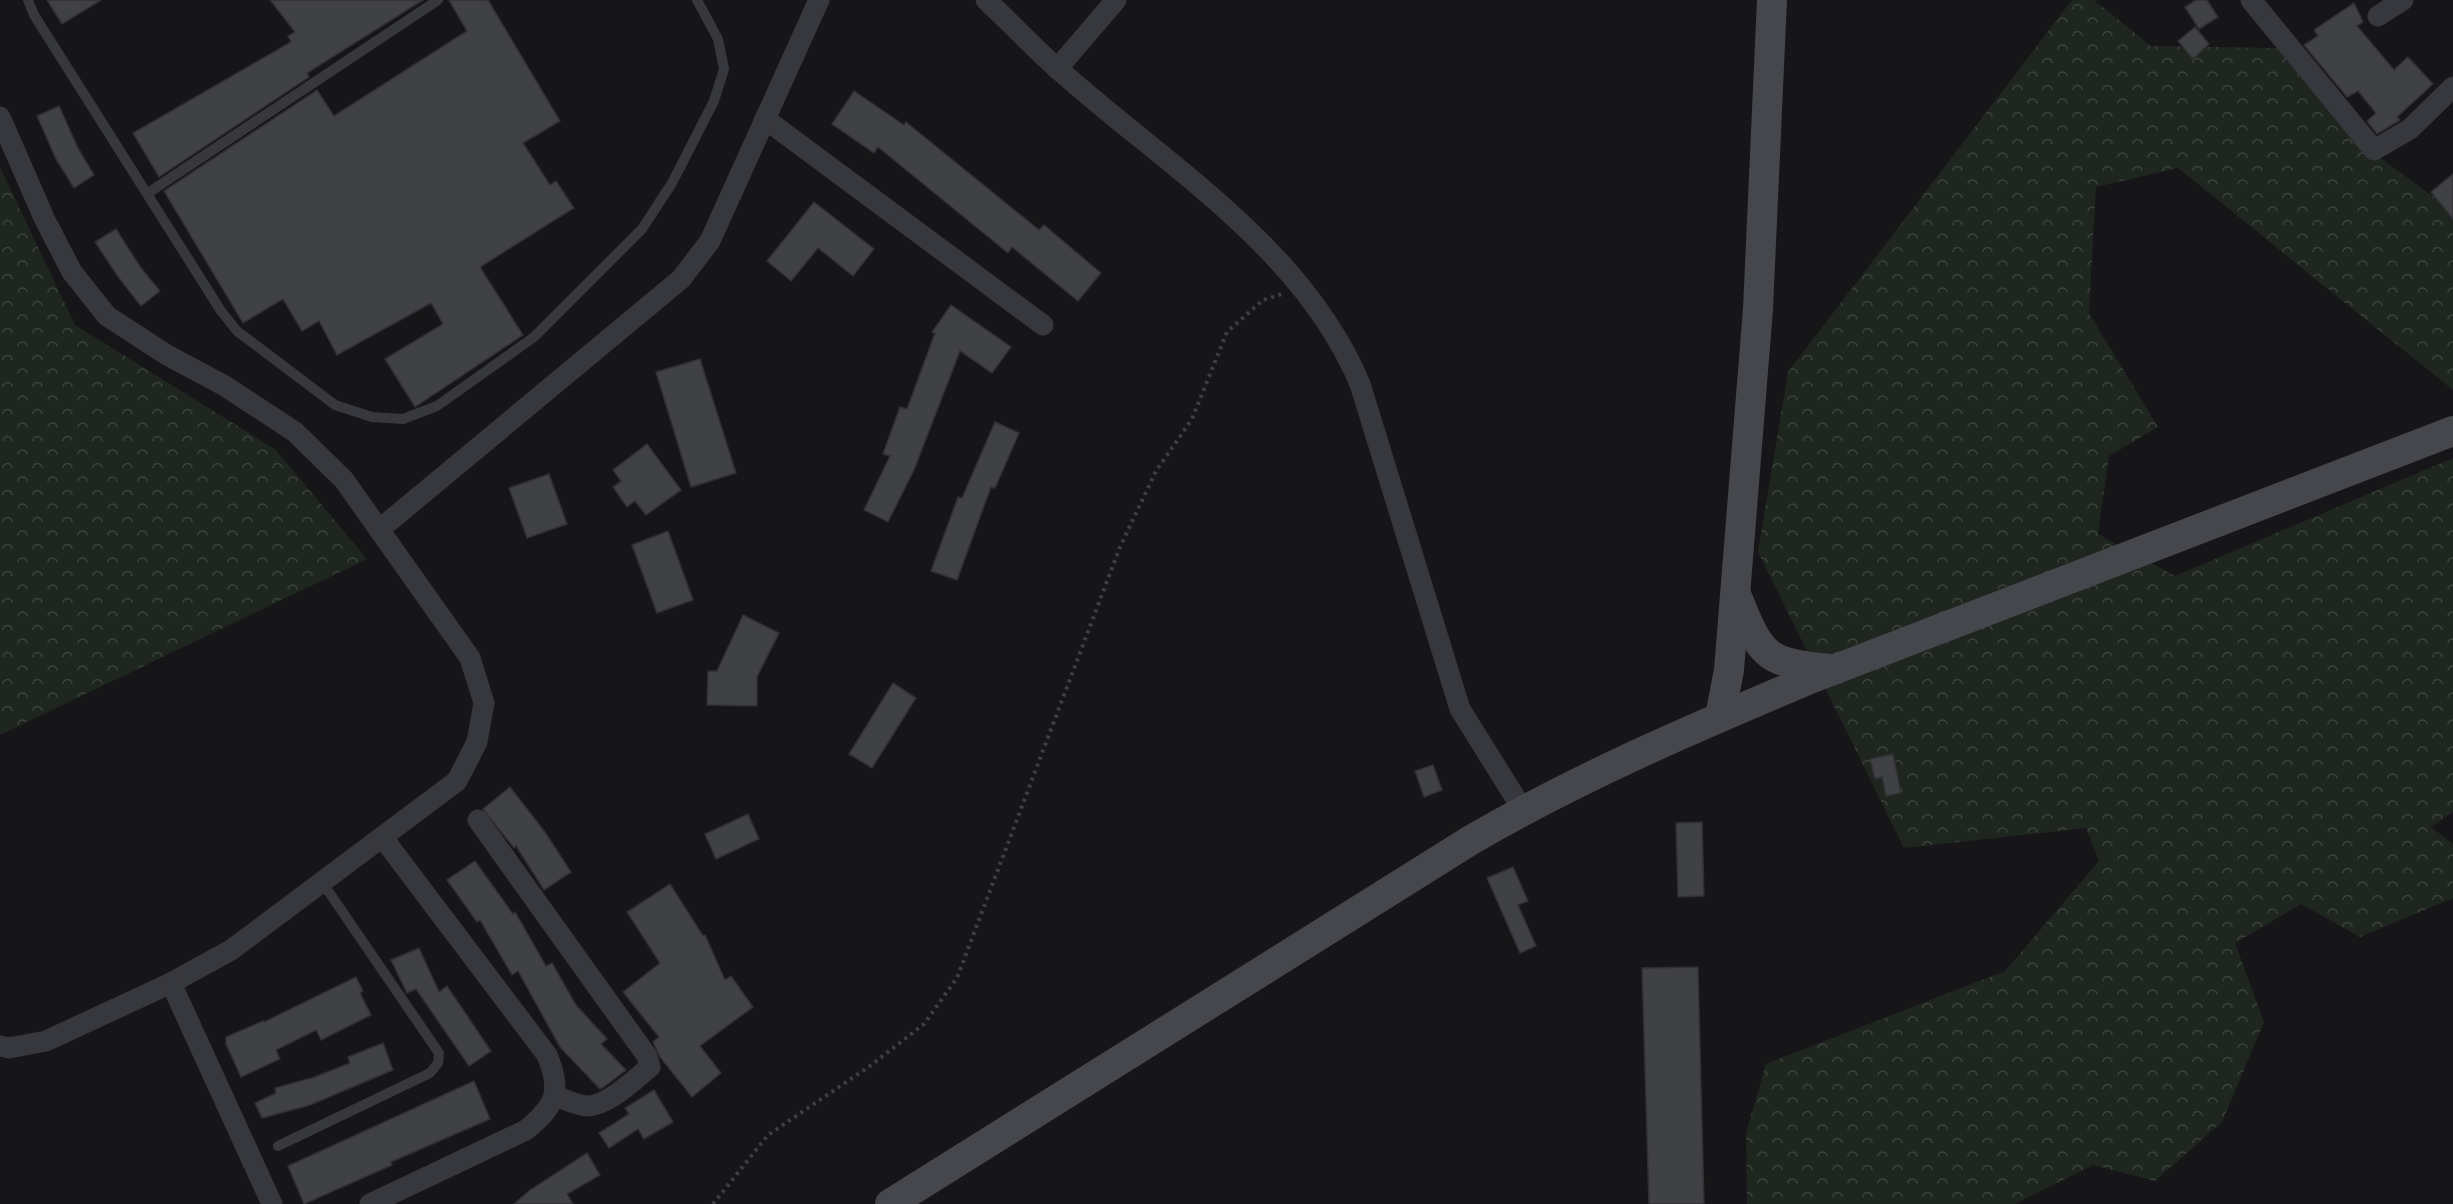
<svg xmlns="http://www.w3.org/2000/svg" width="2453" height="1204" font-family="'DM Sans',sans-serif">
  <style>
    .forest { fill: url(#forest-crowns) }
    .building { fill: #404145; stroke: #303034; stroke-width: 1.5 }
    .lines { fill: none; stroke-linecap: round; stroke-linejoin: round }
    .path { stroke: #3d3f44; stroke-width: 4; stroke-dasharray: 3 4.5; stroke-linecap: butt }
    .lane { stroke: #37383d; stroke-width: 10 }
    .street { stroke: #37383d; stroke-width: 21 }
    .secondary { stroke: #45474d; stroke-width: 30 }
  </style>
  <defs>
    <pattern id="forest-crowns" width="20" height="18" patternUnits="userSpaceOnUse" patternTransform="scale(1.5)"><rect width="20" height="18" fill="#1e261f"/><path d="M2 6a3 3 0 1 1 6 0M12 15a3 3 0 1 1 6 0" fill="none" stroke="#3c433d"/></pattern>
  </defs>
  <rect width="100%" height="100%" fill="#161618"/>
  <!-- forest -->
  <g class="forest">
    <path d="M2072,0h22l57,46 128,2 92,103 82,60v179l-275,-222 -82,19 -7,126 69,114 -49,29 -11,78 77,42 278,-118v354l-22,15 22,17v54l-93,39 -59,-33 -66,39 29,79 -42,100 -67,59 -62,-16 -78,39h-268l-1,-71 20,-69 239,-93 94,-110 -13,-33 -182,20 -146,-296 30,-180z"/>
    <path d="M0,167l75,158 201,125 91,109 -367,176z"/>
  </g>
  <!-- building -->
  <g class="building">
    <path d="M47,0h54l-39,24z"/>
    <path d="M270,0h153l-116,73 2,4 -150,100 -26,-44 158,-91 -3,-6 7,-4z"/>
    <path d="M449,0h39l72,121 -37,22 27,42 6,-4 18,27 -94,59 43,68 -108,72 -30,-48 58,-35 -12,-21 -94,52 -18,-34 -17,10 -19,-32 -40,24 -79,-132 153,-101 17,26 133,-85z"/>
    <path d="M2196,0h11l11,17 -19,12 -14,-22z"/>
    <path d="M2354,3l9,19 -6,4 37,44 14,-13 25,27 -36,33 3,3 -23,14 -10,-13 9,-8 -18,-22 -11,6 -43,-52 14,-9 -4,-6z"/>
    <path d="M2195,27l14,17 -16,15 -15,-18z"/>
    <path d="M854,91l50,34 2,-3 133,108 5,-5 57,48 -23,28 -66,-54 -4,6 -130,-106 -4,6 -42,-29z"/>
    <path d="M59,106l19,42 16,27 -20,13 -18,-29 -19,-43z"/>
    <path d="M2453,174v45l-22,-27z"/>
    <path d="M814,202l60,47 -21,27 -35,-28 -27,33 -24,-20z"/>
    <path d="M116,229l25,39 19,23 -19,15 -22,-28 -24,-36z"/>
    <path d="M951,305l60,42 -19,26 -32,-22 -46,119 -26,52 -24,-12 26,-54 -7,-2 17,-47 7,2 28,-76 -3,-1z"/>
    <path d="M700,359l36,114 -45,14 -35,-115z"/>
    <path d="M995,422l24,11 -24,55 -4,-1 -34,93 -26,-9 27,-74 4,1z"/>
    <path d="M647,444l34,46 -35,25 -11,-14 -8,6 -14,-20 8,-6 -8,-11z"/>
    <path d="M549,474l18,50 -40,14 -18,-50z"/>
    <path d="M668,531l25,69 -36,13 -25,-68z"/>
    <path d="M743,615l36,18 -22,44v29l-50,-1 1,-34h9z"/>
    <path d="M893,683l23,15 -44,70 -23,-14z"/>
    <path d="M1893,754l8,39 -15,3 -4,-19 -7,2 -5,-20z"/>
    <path d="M1433,765l9,25 -18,7 -9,-26z"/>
    <path d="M510,787l35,45 26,40 -27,18 -28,-44 -2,2 -31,-39z"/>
    <path d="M748,814l11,25 -43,20 -11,-25z"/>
    <path d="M1702,822l2,74 -26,1 -2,-74z"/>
    <path d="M475,861l38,53 2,-2 31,54 6,-3 24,42 31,34 -6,5 25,26 -21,16 -5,3 -40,-42 -42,-76 -6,4 -32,-55 -3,2 -30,-42z"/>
    <path d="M1513,867l15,34 -10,4 18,41 -16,7 -33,-75z"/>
    <path d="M670,884l33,52 2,-1 20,45 6,-4 22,31 -53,39 21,27 -29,24 -32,-40 -7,-15 6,-5 -36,-45 37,-29 -33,-51z"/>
    <path d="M419,948l20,44 8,-6 44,65 -22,15 -53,-77 -9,4 -16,-33z"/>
    <path d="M1698,967l6,237h-55l-7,-236z"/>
    <path d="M356,977l7,14 -3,2 11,22 -50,25 -5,-10 -40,20 4,9 -39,18 -15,-33v-7l37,-16 1,1z"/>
    <path d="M383,1043l10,27 -83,35 -48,13 -7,-15 21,-10 -1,-5 40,-11 35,-14 -2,-6z"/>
    <path d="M474,1081l16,38 -99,43 1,3 -88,39 -16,-38z"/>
    <path d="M654,1090l19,32 -29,17 -6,-10 -29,19 -10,-15 30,-19 -4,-6z"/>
    <path d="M587,1153l13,22 -33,19 6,10h-59l16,-14z"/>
  </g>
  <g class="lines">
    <!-- path -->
    <path class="path" d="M713,1204l55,-69 102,-69 54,-42 33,-46 163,-431 36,-76 36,-52 35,-87 36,-32 19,-6"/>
    <!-- lane -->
    <g class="lane">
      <path d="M28,0l6,15 187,296 16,20 98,74 37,12 31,2 34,-13 97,-69 108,-108 30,-46 42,-82 10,-32 -6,-30 -21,-39"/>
      <path d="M148,193l290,-193"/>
      <path d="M278,1146l152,-73 8,-10 1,-10 -117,-171"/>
    </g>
    <!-- street -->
    <g class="street">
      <path d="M986,0c24,22 47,47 72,69 107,96 244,177 302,315l100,325 63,101"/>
      <path d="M2251,0l123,150 36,-21 43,-42"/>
      <path d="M2378,16l25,-16"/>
      <path d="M1057,69l59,-69"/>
      <path d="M0,117l44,101 28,54 35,44 60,39 58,31 70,46 49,48 126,178 14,45 -7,39 -20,39 -226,169 -60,33 -125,58 -37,7 -9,-2"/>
      <path d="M765,119l278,206"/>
      <path d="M380,529l301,-250 29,-38 109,-241"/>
      <path d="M478,820l169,236 3,11c-15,12 -43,40 -64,39 -10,-1 -22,-7 -31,-10"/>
      <path d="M171,983l101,221"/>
      <path d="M370,1204l156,-74c30,-25 36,-38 21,-75l-164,-217"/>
    </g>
    <!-- secondary -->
    <g class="secondary">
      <path d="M1738,599c23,59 30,64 93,70"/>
      <path d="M1720,717l9,-47 29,-361 14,-309"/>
      <path d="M890,1204l581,-364c110,-64 227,-114 344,-163l638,-246"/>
    </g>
  </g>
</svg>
